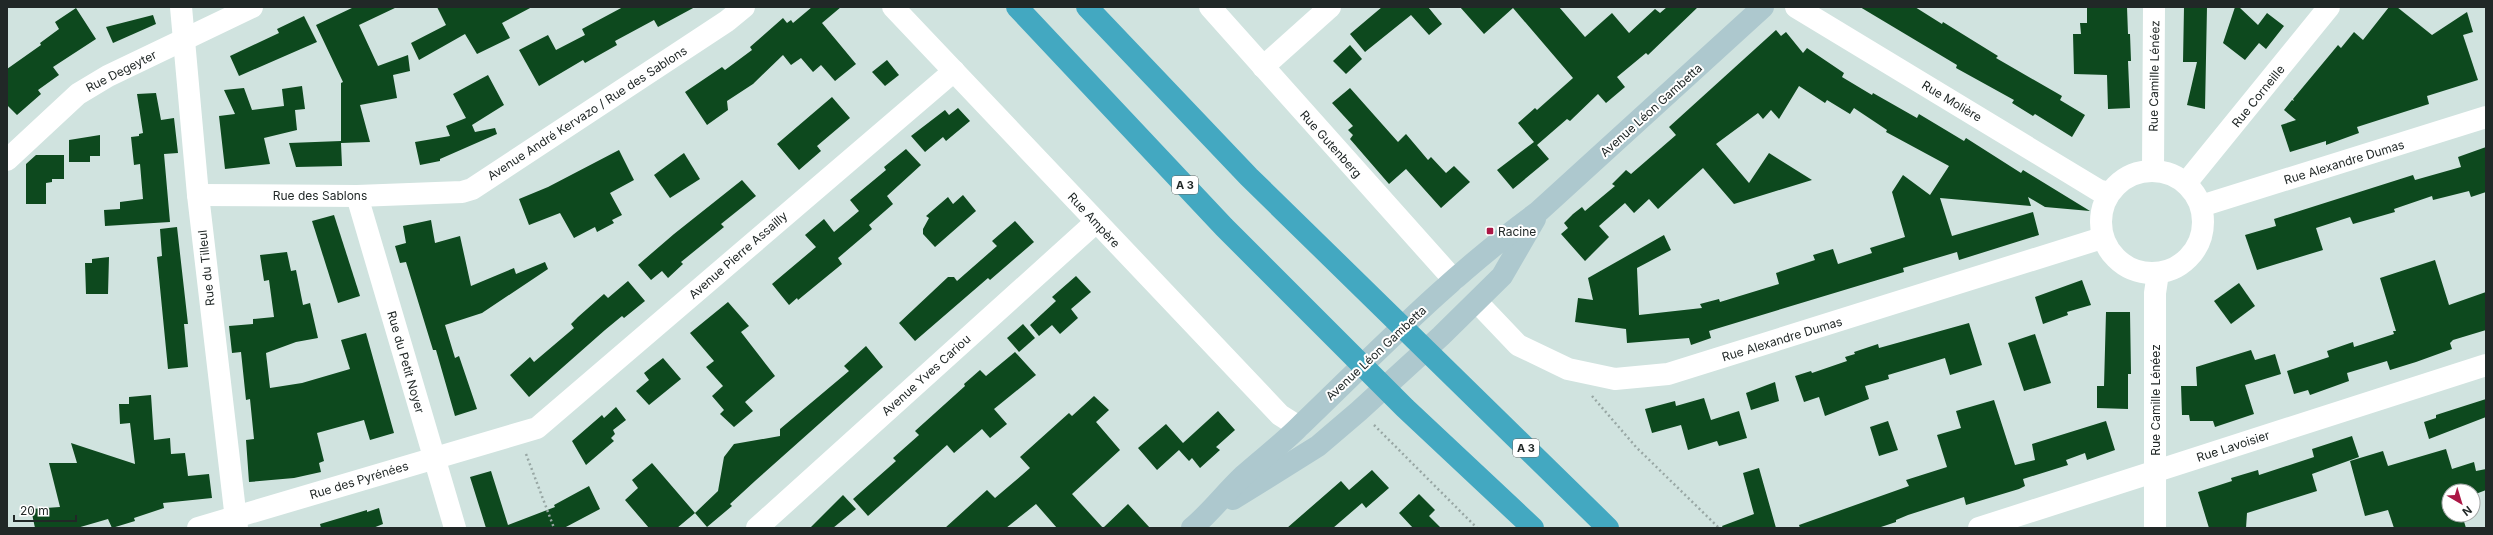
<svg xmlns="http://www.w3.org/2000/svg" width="2493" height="535" font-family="Inter,sans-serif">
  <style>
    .building { fill: #0d491e }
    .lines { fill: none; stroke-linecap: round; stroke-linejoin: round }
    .path { stroke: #98a7a4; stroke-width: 2.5; stroke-dasharray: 2 3; stroke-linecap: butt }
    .street { stroke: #fff; stroke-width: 22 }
    .secondary { stroke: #adc8ce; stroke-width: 22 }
    .highway { stroke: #43a8c1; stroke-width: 22 }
    .poi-dot { fill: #ab1745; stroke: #fff; stroke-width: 1.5 }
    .labels { text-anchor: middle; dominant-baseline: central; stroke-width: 4; stroke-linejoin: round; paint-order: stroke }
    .shield { fill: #fff; stroke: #646868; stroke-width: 1 }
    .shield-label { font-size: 11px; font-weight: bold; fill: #212827 }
    .street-label { font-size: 12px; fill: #212827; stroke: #fff }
    .poi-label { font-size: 12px; fill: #212827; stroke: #fff; text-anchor: start }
  </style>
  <rect width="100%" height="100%" fill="#d0e3df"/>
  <!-- building -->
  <g class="building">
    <path d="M354,7h43l-38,18 19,41 30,-11 2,16 -17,4 4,23 -37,7 10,37 -29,1 1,23 -46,1 -7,-24 52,-2v-58l2,-1 -27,-57z"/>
    <path d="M437,7h95l-30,16 8,15 -33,16 -12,-20 -46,26 -8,-17 35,-18z"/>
    <path d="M623,7h72l-37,20 -4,-7 -39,21 2,4 -32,18 -2,-3 -44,26 -20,-36 29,-15 8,15 29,-15 -3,-6z"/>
    <path d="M812,7h29l-19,16 34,41 -21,17 -14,-16 -8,7 -12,-14 -10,7 -8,-10 -30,29 -26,17 1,9 -21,15 -22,-33 37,-25 3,3 27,-20 -2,-3 33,-29 4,5 4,-3 2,3z"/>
    <path d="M1382,7h46l14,17 -13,11 -18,-20 -46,37 -15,-18z"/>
    <path d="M1460,7h99l26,30 27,-24 17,20 26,-24 5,4 7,-6h31l-50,48 -2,-2 -29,24 8,10 -19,16 -8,-9 -28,27 -3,-2 -30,26 12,14 -36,30 -16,-19 37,-28 -16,-19 17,-15 2,2 36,-32 -60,-70 -29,26z"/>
    <path d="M1860,7h55l27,17 1,-2 55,34 -2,2 66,38 -2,4 25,15 -13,22 -37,-23 -2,2 -21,-13 2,-3 -58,-32 1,-3z"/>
    <path d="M2087,7h40l1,27h2l1,27h-3l2,47 -22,1 -1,-34 -33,-1 -1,-40h8l-1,-11h7z"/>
    <path d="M2184,7h23l-2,102 -18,-4 10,-43h-14z"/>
    <path d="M2235,7h4l19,18 9,-12 17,13 -18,23 -7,-6 -14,17 -22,-17z"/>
    <path d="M2389,7h8l35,28 35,-23 6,20 -10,3 15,45 -51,16 2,8 -72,23 2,6 -33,12v-4l-36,11 -9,-27 15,-5 -12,-10 8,-10 2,1 -1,-2 45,-54 3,3 13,-16 9,8z"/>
    <path d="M76,8l20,31 -43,28 6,8 -21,15 3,4 -24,21 -10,-10v-36l34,-24 -1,-2 19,-14 -4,-7z"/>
    <path d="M153,15l3,9 -43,19 -7,-16z"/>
    <path d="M304,16l13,26 -78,34 -9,-20 49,-23 -2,-4z"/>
    <path d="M1776,30l5,6 5,-4 17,21 4,-5 37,25 -2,4 30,18 1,-2 44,25 2,-4 45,27 2,-3 55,35 2,-3 67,41 -45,-4 -17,-10 3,9 -91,-8 12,38 81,-24 6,23 -80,25 -2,-8 -54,16 1,4 -195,59 2,7 -20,7 -2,-7 -62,5 -1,-14 -51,-7 3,-24 15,2 -5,-22 76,-43 7,15 -34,18 2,47 63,-7 -2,-4 19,-5 1,3 59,-18 -3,-11 39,-13 -2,-5 20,-6 5,15 34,-11 -2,-5 35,-11 -13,-45 11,-17 27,20 19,-29 -63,-34 1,-2 -33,-22 -4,6 -23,-14 -2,3 -26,-17 -20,33 -8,-9 -8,9 -5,-6 -42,31 33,39 20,-30 43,27 -78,24 -31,-36 -45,41 -9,-10 -15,14 -9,-10 -26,23 10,11 -24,24 -24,-27 7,-6 -4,-5 9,-9 9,-7 3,4 30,-25 -3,-2 14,-14 5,4 45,-39 -7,-8z"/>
    <path d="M1350,45l12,14 -16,15 -13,-13z"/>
    <path d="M887,60l12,15 -14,11 -13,-14z"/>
    <path d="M488,75l16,30 -32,20 3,7 20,-4 2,6 -57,25v2l-20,4 -5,-23 35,-6 -4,-10 20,-8 -13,-24z"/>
    <path d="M302,86l3,23 -10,1 2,20 -33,8 6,26 -45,5 -6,-53 16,-2 -11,-24 20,-2 8,22 32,-4 -2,-17z"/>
    <path d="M1350,88l48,54 8,-8 22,26 3,-3 15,16 8,-7 16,16 -29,26 -35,-39 -17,15 -39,-45 3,-4 -5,-5 5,-4 -21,-23z"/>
    <path d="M156,93l5,27 13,-2 4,35 -14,1 6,68 -65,4 -1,-16 16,-1v-7l23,-3 -3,-35 -6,1 -3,-28 8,-1v-2l4,-1 -6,-39z"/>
    <path d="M832,97l18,21 -33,28 4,5 -22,19 -22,-26z"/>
    <path d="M958,108l12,13 -24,20 -3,-4 -18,15 -14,-16 34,-26 4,5z"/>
    <path d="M100,135v21h-10v6h-21v-22z"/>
    <path d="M2486,147v45l-15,5 -2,-6 -36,9 -1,-4 -38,13 1,3 -42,12 -3,-7 -34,11 7,22 -66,20 -12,-35 31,-9 -2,-7 139,-44 2,5 46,-13 -3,-10z"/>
    <path d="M906,149l15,16 -34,31 6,8 -24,21 3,4 -34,29 4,6 -44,36 -1,-2 -8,7 -17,-21 44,-37 -11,-12 19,-16 10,13 25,-21 -9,-11 36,-30 -2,-3z"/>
    <path d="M619,150l15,30 -24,13 12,22 -10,5 2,3 -17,9 -2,-5 -21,11 -14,-25 -31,12 -10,-26 29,-12z"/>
    <path d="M684,153l16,26 -30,19 -16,-23z"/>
    <path d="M36,155h28v24h-12v3l-6,1v21h-20v-40z"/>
    <path d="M742,180l14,16 -35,28 3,3 -43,35 2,2 -15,14 -6,-7 -11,9 -13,-15 36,-31z"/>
    <path d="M963,195l13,16 -41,36 -12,-13v-5l6,-11 -3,-2 22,-19 5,7z"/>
    <path d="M334,215l26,81 -22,7 -26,-82z"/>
    <path d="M431,220l4,23 25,-7 11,50 43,-18 2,6 29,-12 3,7 -66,44 -37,12 10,33 4,-2 18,53 -22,7 -19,-66h-3l-27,-88 -6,1 -5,-17 11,-3 -3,-17z"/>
    <path d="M1015,221l19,21 -44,38 -2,-2 -73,63 -16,-18 49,-46h6l3,4 40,-35 -5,-5z"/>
    <path d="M177,227l11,97h-4l4,43 -20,2 -11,-112 5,-1 -2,-27z"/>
    <path d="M287,252l4,19 5,-1 7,35 7,-2 8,35 -22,4 -30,11 4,35 32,-5 48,-14 -9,-29 25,-7 28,100 -24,7 -6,-20 -47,13 7,28 -5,2 2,9 -27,6 -45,4 -3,-42 8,-1 -4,-40 -4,1 -5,-48 -9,1 -3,-27 24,-2v-5l21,-2 -5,-37 -5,1 -4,-26z"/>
    <path d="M109,257l-1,37h-22l-1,-31h7v-4z"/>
    <path d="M2435,260l14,45 37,-13v38l-33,10 -3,3 2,6 -36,13 -26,8 -3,-9 -40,12 2,8 -39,14 -2,-5 -14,4 -7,-23 42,-14 -2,-6 26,-9 1,5 40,-13 -1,-3h3l-16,-53z"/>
    <path d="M1076,276l15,16 -20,17 7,9 -18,16 -8,-9 -13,11 -9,-11 26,-24 -4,-4z"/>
    <path d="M2082,280l9,25 -24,7 1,3 -25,9 -8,-27z"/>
    <path d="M628,281l17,20 -21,17 -2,-2 -17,14 -76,67 -19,-22 20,-18 4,5 40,-34 -3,-4 7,-7 26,-23 4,4z"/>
    <path d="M2239,283l16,23 -24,18 -17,-23z"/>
    <path d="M728,302l21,24 -8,6 34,44 -30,26 8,9 -19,16 -14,-13 4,-4 -12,-14 11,-10 -17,-19 8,-6 -24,-28z"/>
    <path d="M2106,312h24l1,62h-3v35l-31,-1v-22h7z"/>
    <path d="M1969,323l13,42 -32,10 -5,-17 -57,17 1,4 -24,7 4,13 -44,17 -6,-19 -15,5 -9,-26 16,-5 1,2 35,-12 -2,-4 10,-3 -1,-2 24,-8 1,4z"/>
    <path d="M1023,324l12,14 -16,14 -12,-14z"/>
    <path d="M2035,334l16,49 -27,8 -16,-48z"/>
    <path d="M866,346l17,21 -128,114 -25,23 2,2 -25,21 -12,-14 23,-22 6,-34 10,-13 46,-8v-7l69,-58 -5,-5z"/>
    <path d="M2251,350l4,10 20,-6 6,20 -36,11 9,29 -39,13 -2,-6h-23l-1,-6h-7l-1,-29h16l-1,-19z"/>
    <path d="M1015,352l21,23 -42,34 13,15 -17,14 -8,-9 -28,24 -7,-8 -79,71 -15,-17 43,-38 -3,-3 26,-23 -4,-4 50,-45 -1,-2 16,-14 6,6z"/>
    <path d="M663,358l18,21 -32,26 -13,-14 13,-11 -5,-7z"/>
    <path d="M1775,382l4,19 -28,9 -5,-17z"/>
    <path d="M151,395l3,45 16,-2 1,16 14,-1 3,23 21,-2 3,24 -49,5 1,5 -30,10 1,3 -23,7 -4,-9 -31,9h-42l-4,-19 29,-2 -11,-44h28l-6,-20 64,21 -5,-41 -10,1 -1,-20h10v-7z"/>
    <path d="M1094,396l15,14 -13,12 24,28 -48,44 31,34 25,-24 22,24h-93l-21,-24 -30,24h-61l42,-38 8,8 20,-17 15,-13 -10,-11 49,-44 3,3z"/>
    <path d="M1704,398l7,22 28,-9 8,27 -28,8 -2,-5 -29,9 -7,-25 -29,8 -7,-24 30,-8 1,5z"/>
    <path d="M2486,399v18l-57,22 -5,-17 12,-4v-3z"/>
    <path d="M1994,400l21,65 20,-5 -3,-16 74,-23 9,29 -28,10 -2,-7 -19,7 2,5 -45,14 2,7 -6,3 -53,16 -2,-8 -56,18 -12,5v2l-18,6h-78l-1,-3 110,-39 -3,-6 41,-13 -10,-32 24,-7 -5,-17z"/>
    <path d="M616,407l10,13 -13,10 2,4 -4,4 3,3 -28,24 -14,-24 30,-26 2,3z"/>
    <path d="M1218,411l17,19 -19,17 4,3 -20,18 -8,-10 -3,3 -10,-11 -22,20 -19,-22 28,-24 17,19z"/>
    <path d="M1888,421l10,29 -19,6 -9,-29z"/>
    <path d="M2352,436l7,21 -47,17 5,17 -70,22 -1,15h-37l-11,-36 34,-11 -1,-3 27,-8 1,5 55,-18 -2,-8z"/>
    <path d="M2446,449l6,20 22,-7 2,9 10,-2v21l-13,5v-4h-24v24h13l4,13h-72l-6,-18 -23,6 -15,-55 33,-10 5,15z"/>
    <path d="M652,463l43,50 -18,15h-28l-24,-28 13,-12 -6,-8z"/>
    <path d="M1759,468l17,60h-53l-1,-2 32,-12 -11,-41z"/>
    <path d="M1372,470l17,18 -23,20 -4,-5 -29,25h-46l54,-47 8,9z"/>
    <path d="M491,471l17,54 47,-18 -1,-2 35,-19 11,23 -36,19h-78l-16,-51z"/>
    <path d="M1419,494l16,16 -6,6 12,12h-28l-14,-15z"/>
    <path d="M843,495l13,14 -23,19h-23z"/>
    <path d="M379,508l4,16 -10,4h-52l-1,-4 47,-14v2z"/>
  </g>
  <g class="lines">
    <!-- path -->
    <g class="path">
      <path d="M1592,396l44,51 83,81"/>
      <path d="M1374,425l103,103"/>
      <path d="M526,454l28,74"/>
    </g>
    <!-- street -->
    <g class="street">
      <path d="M181,7l17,188 39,333"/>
      <path d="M893,7l387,408 19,12"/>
      <path d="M1210,7l244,273"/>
      <path d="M1796,7l302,183 11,3"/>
      <path d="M1263,67l67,-60"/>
      <path d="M7,160l71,-66 30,-18 144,-69"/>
      <path d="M2153,170l1,-163"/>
      <circle cx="2152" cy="222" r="51"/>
      <path d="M2186,183l143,-176"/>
      <path d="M198,195l159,1 105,-4 10,-3 255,-168 17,-14"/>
      <path d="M357,196l98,332"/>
      <path d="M2201,206l285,-89"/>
      <path d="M1477,302l41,43 50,24 47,10 53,-5 434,-136"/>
      <path d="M198,528l339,-100 417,-357"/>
      <path d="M757,528l339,-306"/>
      <path d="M1979,528l507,-163"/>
      <path d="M2155,528v-235l3,-20"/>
    </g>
    <!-- secondary -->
    <g class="secondary">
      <path d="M1233,499l85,-53 41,-35 82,-75 61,-60 33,-57"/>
      <path d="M1192,528c19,-16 33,-35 51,-52 19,-17 39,-32 57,-50 77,-74 151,-151 238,-214l225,-205"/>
    </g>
    <!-- highway -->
    <g class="highway">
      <path d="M1017,7l207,220 181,181 128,120"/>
      <path d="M1087,7l162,170 359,351"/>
    </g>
  </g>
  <!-- markers -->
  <rect class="poi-dot" x="1486" y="227" width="8" height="8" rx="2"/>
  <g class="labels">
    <!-- shield labels -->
    <g class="shield">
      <rect x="1172" y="176" width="26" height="18" rx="3"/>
      <rect x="1513" y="439" width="26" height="18" rx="3"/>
    </g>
    <g class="shield-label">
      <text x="1185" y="185">A 3</text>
      <text x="1526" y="448">A 3</text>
    </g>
    <!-- street labels -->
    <g class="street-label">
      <text transform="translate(121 71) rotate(-27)">Rue Degeyter</text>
      <text transform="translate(2154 76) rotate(-89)">Rue Camille Lénéez</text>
      <text transform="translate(2258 96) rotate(-51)">Rue Corneille</text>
      <text transform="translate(1952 101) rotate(31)">Rue Molière</text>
      <text transform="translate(1651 110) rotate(-42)">Avenue Léon Gambetta</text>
      <text transform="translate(587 113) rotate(-33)">Avenue André Kervazo / Rue des Sablons</text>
      <text transform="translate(1331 144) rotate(48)">Rue Gutenberg</text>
      <text transform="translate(2344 162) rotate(-17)">Rue Alexandre Dumas</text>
      <text x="320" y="195">Rue des Sablons</text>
      <text transform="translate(1094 220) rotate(47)">Rue Ampère</text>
      <text transform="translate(738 255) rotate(-41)">Avenue Pierre Assailly</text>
      <text transform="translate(206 268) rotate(-96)">Rue du Tilleul</text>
      <text transform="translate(1782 339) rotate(-17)">Rue Alexandre Dumas</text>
      <text transform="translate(1376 353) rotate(-43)">Avenue Léon Gambetta</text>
      <text transform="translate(406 362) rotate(74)">Rue du Petit Noyer</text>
      <text transform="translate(926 375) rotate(-42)">Avenue Yves Cariou</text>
      <text transform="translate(2155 400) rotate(-90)">Rue Camille Lénéez</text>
      <text transform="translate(2233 446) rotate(-18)">Rue Lavoisier</text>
      <text transform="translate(359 480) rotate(-17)">Rue des Pyrénées</text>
    </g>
    <!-- poi labels -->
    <g class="poi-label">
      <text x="1498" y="231">Racine</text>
    </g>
  </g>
  <!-- border -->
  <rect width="2493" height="535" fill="none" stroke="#212827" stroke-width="16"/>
  <!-- north arrow -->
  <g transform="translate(2461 503) rotate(142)"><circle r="19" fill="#ffffff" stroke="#a6a9a9"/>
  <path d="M0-3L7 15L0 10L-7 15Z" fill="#ab1745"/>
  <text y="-6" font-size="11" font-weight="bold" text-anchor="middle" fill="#212827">N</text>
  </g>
  <!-- scale -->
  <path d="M14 515v6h62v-6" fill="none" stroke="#212827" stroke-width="2"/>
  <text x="20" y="515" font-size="12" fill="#212827" stroke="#ffffff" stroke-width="3" paint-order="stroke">20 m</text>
</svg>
